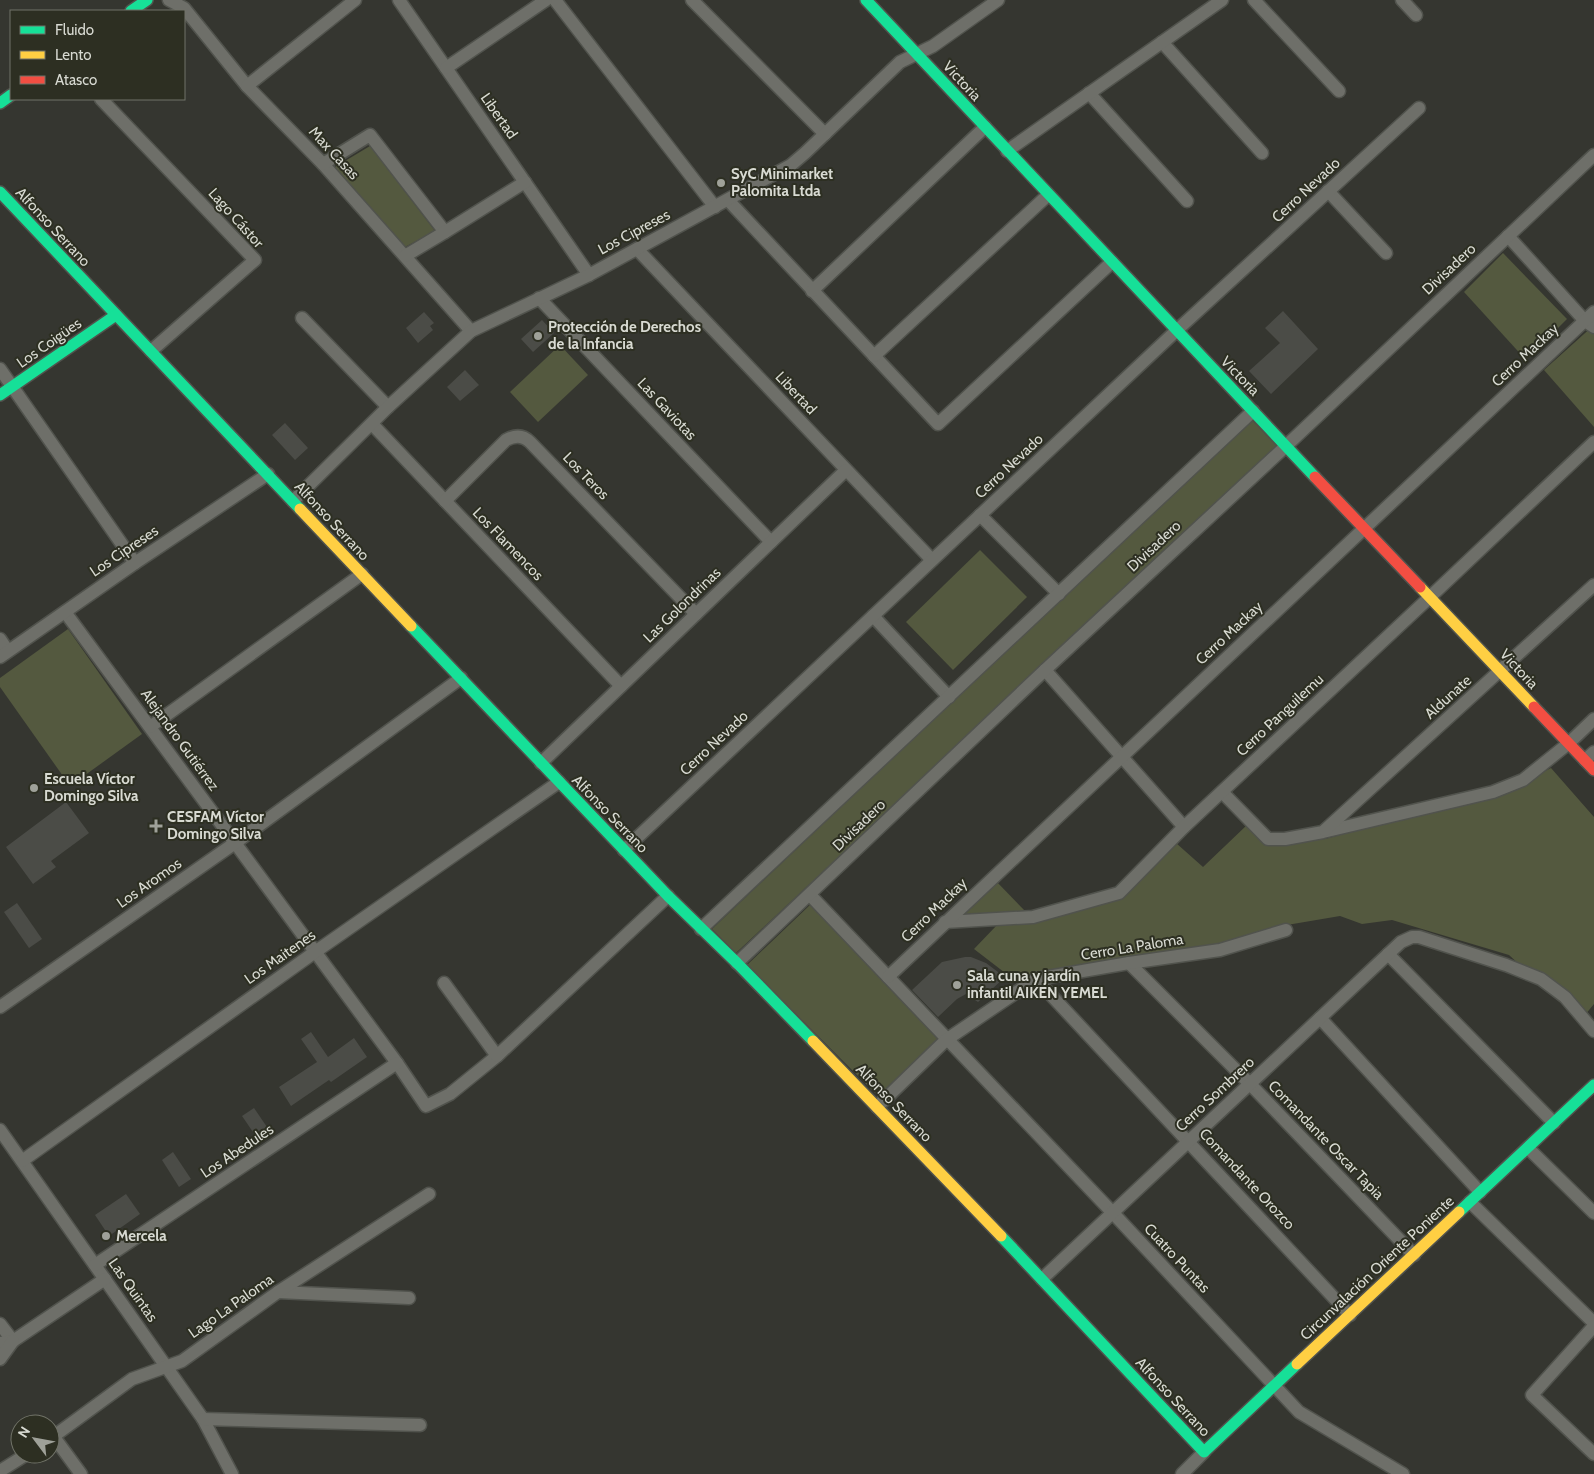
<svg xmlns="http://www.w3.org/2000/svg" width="1594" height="1474" font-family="Cabin,sans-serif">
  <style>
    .green { fill: #54593f }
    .building { fill: #4b4c47 }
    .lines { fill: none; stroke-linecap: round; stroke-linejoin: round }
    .street-casing { stroke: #51534d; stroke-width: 15 }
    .fast-casing { stroke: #51534d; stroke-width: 14 }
    .slow-casing { stroke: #51534d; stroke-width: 14 }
    .jam-casing { stroke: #51534d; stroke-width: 14 }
    .street { stroke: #6e6f69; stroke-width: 12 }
    .fast { stroke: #16e098; stroke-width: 11 }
    .slow { stroke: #ffcf43; stroke-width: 11 }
    .jam { stroke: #f24e42; stroke-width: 11 }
    .poi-dot { fill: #9fa199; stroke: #2d2f22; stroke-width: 2 }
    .labels { text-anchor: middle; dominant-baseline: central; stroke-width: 4; stroke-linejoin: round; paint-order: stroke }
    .street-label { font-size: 15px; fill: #d8dad2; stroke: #2d2f22 }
    .poi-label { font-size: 15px; font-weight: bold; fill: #d8dad2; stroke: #2d2f22; text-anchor: start }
  </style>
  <rect width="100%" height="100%" fill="#353630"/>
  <!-- green -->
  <g class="green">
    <path d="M370,146l65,85 -30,16 -70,-80z"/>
    <path d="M1503,253l64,66 -41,41 -62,-68z"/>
    <path d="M1594,325v102l-50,-57z"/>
    <path d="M560,345l28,30 -50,47 -28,-30z"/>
    <path d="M1251,419l26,27 -541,507 -24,-24z"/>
    <path d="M980,550l47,47 -74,73 -47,-48z"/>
    <path d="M68,629l74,105 -72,52 -70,-99v-9z"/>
    <path d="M1551,768l43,49v187l-14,17 -71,-66 -117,-35 -30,4 -22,-8 -59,10 -76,23 -167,24 -25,6 -39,-30 23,-24 120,-27 59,-55 27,24 44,-42 19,18 59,-4 180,-48z"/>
    <path d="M995,880l32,33 -70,4z"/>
    <path d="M811,904l127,135 -60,57 -131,-131z"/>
  </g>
  <!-- building -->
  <g class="building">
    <path d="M1283,311l35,38 -47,45 -22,-23 31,-28 -15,-15z"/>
    <path d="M424,312l10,11 -4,3 3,4 -15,13 -12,-15z"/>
    <path d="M542,320l12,13 -21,19 -12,-13z"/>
    <path d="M465,370l14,15 -19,16 -13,-14z"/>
    <path d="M285,423l23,25 -13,12 -23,-25z"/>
    <path d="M66,802l23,31 -38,28 5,6 -23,17 -27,-37z"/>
    <path d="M17,903l25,36 -13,9 -25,-36z"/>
    <path d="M965,957h6l15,6 12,9 6,6 -26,24 -12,-8 -9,5 -19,18 -26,-27 30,-28z"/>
    <path d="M311,1032l17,25 26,-19 13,19 -36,25 -2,-2 -38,26 -12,-19 38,-25 -16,-23z"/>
    <path d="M254,1108l13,19 -12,8 -13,-19z"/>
    <path d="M173,1152l18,27 -12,8 -17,-27z"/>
    <path d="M126,1194l14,20 -31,22 -14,-21z"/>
  </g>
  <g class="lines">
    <!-- street casing -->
    <g class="street-casing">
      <g id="street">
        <path d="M169,0l15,8 63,78 76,78 148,167"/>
        <path d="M399,0l190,275"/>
        <path d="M555,0l160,207"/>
        <path d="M692,0l133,134"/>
        <path d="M1254,0l85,91"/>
        <path d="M1402,0l14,15"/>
        <path d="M1162,42l100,111"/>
        <path d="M446,68l100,-68"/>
        <path d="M247,86l108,-86"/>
        <path d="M1089,93l98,108"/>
        <path d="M101,99l154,161 -104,91"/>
        <path d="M1007,151l215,-151"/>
        <path d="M323,164l47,-29 75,97"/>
        <path d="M1328,191l58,62"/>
        <path d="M728,200l210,224 174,-162"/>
        <path d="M1508,236l77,85 9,6"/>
        <path d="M637,249l295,311"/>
        <path d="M405,256l40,-24 80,-50"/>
        <path d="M812,291l173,-164"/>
        <path d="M539,298l232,244"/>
        <path d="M302,318l86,89"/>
        <path d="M874,356l174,-161"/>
        <path d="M0,369l135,194"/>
        <path d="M372,424l249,262"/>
        <path d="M293,501l95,-94 83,-76 118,-56 202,-110 14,-12 95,-91 33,-16 65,-46"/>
        <path d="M445,501l61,-61c9,-5 17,-5 24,2l166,172"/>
        <path d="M980,515l79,79"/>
        <path d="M65,612l332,451 29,43 24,-12 47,-38 171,-160"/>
        <path d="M873,616l76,81"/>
        <path d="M0,639l8,12"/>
        <path d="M0,657l135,-94 133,-89"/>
        <path d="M1045,670l139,157"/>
        <path d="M150,727l212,-153"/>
        <path d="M1585,760l9,-8"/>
        <path d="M541,763l305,-293"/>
        <path d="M1222,792l46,47h17l38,-7 170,-40 30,-12 46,-37 25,-24"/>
        <path d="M1325,830l269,-245"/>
        <path d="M624,850l552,-519 243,-223"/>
        <path d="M810,895l302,317 187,200 104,62"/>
        <path d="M945,922l88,-5 86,-24 65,-66 246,-230 164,-155"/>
        <path d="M701,929l552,-518"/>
        <path d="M1388,954l166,169"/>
        <path d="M737,963l308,-293 241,-224 308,-291"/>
        <path d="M1129,963l121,121 164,171"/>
        <path d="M888,977l706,-665"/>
        <path d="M1036,979l314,336"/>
        <path d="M444,983l53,73"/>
        <path d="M0,1007l235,-164 226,-165"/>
        <path d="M1320,1018l160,174"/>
        <path d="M877,1107l69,-67 90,-61 93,-16 91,-13 66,-20"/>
        <path d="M0,1130l203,289 29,55"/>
        <path d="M1528,1148l66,65"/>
        <path d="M22,1161l293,-209 244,-170"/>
        <path d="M1470,1202l124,121"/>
        <path d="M95,1265l302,-202"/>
        <path d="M1042,1279l359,-337 11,-5h7l87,28 35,14 24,18 29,34"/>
        <path d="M278,1292l131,6"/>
        <path d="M0,1324l13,17"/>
        <path d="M1594,1326l-62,69 62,59"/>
        <path d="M0,1343l13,-2 92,-62"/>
        <path d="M0,1359l13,-18"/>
        <path d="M203,1419l217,6"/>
        <path d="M54,1437l27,37"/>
        <path d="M50,1439l82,-60 50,-18 96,-69 151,-98"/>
        <path d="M0,1471l27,-17"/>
        <path d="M1182,1474l22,-22"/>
      </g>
    </g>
    <!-- fast casing -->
    <g class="fast-casing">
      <g id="fast">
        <path d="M866,0l449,477"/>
        <path d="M131,11l16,-11"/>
        <path d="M0,103l11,-8"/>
        <path d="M0,192l300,317"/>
        <path d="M0,395l116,-80"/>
        <path d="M411,626l257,270 69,67 76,78"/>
        <path d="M1459,1212l135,-127"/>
        <path d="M1001,1236l203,216 93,-88"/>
      </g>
    </g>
    <!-- slow casing -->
    <g class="slow-casing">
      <g id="slow">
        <path d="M300,509l111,117"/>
        <path d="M1420,587l114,120"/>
        <path d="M813,1041l188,195"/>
        <path d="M1297,1364l162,-152"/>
      </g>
    </g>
    <!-- jam casing -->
    <g class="jam-casing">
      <g id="jam">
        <path d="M1315,477l105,110"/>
        <path d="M1534,707l60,63"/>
      </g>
    </g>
    <!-- street -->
    <use href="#street" class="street"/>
    <!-- fast -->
    <use href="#fast" class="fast"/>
    <!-- slow -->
    <use href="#slow" class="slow"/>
    <!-- jam -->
    <use href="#jam" class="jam"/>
  </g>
  <!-- markers -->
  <g class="poi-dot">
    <circle cx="721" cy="183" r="5"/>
    <circle cx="538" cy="336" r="5"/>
    <circle cx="34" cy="788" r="5"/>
    <path d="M153.5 818.5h5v5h5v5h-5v5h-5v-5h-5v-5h5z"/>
    <circle cx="957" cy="985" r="5"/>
    <circle cx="106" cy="1236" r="5"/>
  </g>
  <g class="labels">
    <!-- street labels -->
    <g class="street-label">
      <text transform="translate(962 81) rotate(47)">Victoria</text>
      <text transform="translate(499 116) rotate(55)">Libertad</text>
      <text transform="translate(334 153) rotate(47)">Max Casas</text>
      <text transform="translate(1306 190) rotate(-43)">Cerro Nevado</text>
      <text transform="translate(236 218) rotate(48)">Lago Cástor</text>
      <text transform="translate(53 227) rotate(47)">Alfonso Serrano</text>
      <text transform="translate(634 232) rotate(-28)">Los Cipreses</text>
      <text transform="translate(1449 269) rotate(-43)">Divisadero</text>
      <text transform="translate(49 343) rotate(-35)">Los Coigües</text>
      <text transform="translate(1525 355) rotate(-43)">Cerro Mackay</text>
      <text transform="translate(1240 376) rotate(46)">Victoria</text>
      <text transform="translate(796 393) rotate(47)">Libertad</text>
      <text transform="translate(667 409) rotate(47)">Las Gaviotas</text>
      <text transform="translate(1009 466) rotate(-43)">Cerro Nevado</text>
      <text transform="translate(586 476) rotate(46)">Los Teros</text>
      <text transform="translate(332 521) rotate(47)">Alfonso Serrano</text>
      <text transform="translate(508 544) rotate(46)">Los Flamencos</text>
      <text transform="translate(1154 546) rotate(-43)">Divisadero</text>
      <text transform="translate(124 551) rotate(-34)">Los Cipreses</text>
      <text transform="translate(682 605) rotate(-44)">Las Golondrinas</text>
      <text transform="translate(1229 633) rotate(-43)">Cerro Mackay</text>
      <text transform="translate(1519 669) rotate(47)">Victoria</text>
      <text transform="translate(1448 697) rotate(-42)">Aldunate</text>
      <text transform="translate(1280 715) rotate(-43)">Cerro Panguilemu</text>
      <text transform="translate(180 740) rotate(54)">Alejandro Gutiérrez</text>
      <text transform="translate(714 743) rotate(-43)">Cerro Nevado</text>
      <text transform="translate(610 814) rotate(46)">Alfonso Serrano</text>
      <text transform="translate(859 825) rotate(-44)">Divisadero</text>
      <text transform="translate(149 883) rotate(-35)">Los Aromos</text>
      <text transform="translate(934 910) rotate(-44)">Cerro Mackay</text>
      <text transform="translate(1132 947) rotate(-9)">Cerro La Paloma</text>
      <text transform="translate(280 957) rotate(-35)">Los Maitenes</text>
      <text transform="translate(1215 1094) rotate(-43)">Cerro Sombrero</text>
      <text transform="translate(894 1103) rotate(46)">Alfonso Serrano</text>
      <text transform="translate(1326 1140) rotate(46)">Comandante Oscar Tapia</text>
      <text transform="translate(237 1151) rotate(-34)">Los Abedules</text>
      <text transform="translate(1247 1179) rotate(47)">Comandante Orozco</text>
      <text transform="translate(1177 1258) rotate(47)">Cuatro Puntas</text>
      <text transform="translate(1377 1268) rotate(-43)">Circunvalación Oriente Poniente</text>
      <text transform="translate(133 1290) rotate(55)">Las Quintas</text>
      <text transform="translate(231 1306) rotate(-35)">Lago La Paloma</text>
      <text transform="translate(1173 1397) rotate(47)">Alfonso Serrano</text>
    </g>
    <!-- poi labels -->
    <g class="poi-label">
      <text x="731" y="174">SyC Minimarket<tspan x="731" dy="17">Palomita Ltda</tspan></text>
      <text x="548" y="327">Protección de Derechos<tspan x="548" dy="17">de la Infancia</tspan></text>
      <text x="44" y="779">Escuela Víctor<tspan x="44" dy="17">Domingo Silva</tspan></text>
      <text x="167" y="817">CESFAM Víctor<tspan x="167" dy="17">Domingo Silva</tspan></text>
      <text x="967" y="976">Sala cuna y jardín<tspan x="967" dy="17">infantil AIKEN YEMEL</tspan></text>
      <text x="116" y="1236">Mercela</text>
    </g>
  </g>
  <!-- legend -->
  <rect x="10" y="10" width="175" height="90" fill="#2d2f22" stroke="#717368"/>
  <rect x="20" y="26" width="25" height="8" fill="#16e098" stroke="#717368"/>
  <text x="55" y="35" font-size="15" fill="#d8dad2">Fluido</text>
  <rect x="20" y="51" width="25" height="8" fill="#ffcf43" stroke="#717368"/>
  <text x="55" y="60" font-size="15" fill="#d8dad2">Lento</text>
  <rect x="20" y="76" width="25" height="8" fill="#f24e42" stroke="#717368"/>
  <text x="55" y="85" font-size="15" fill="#d8dad2">Atasco</text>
  <!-- north arrow -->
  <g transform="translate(35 1439) rotate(302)"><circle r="24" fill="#2d2f22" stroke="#717368"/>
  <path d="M0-4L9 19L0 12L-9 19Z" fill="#9fa199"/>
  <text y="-8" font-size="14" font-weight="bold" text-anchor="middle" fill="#d8dad2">N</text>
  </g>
</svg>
